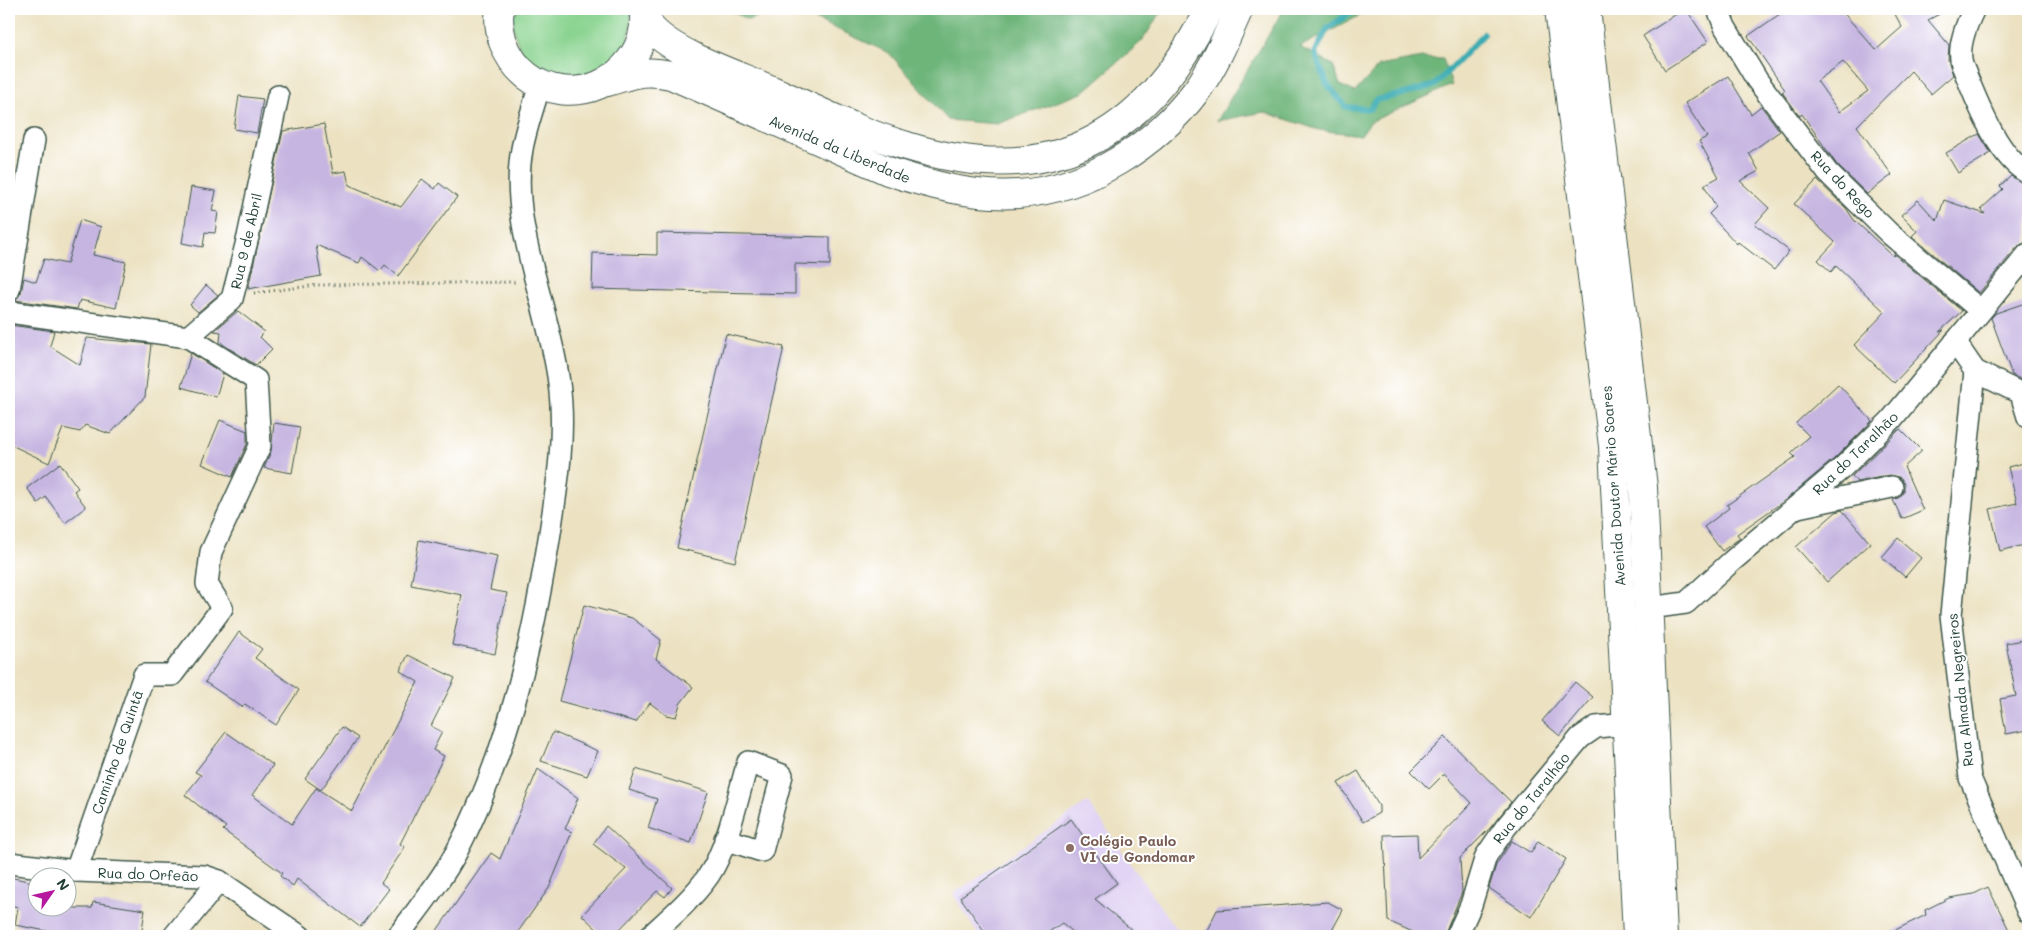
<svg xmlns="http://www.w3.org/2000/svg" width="2037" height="945" font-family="Mali,sans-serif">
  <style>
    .built { fill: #e1d4f4 }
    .green { fill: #89d38f; stroke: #548862 }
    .forest { fill: #6eb57a; stroke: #467957 }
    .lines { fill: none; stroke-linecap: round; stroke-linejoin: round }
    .stream { stroke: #3aacb2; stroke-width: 6 }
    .building { fill: #c6b5e1; fill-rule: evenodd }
    .minor-casing { stroke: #3e5649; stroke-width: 24 }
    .major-casing { stroke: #3e5649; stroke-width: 30 }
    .path { stroke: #3e5649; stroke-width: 3; stroke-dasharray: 1 4; stroke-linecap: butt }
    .minor { stroke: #fff; stroke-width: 21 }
    .major { stroke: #fff; stroke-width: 28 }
    .education-dot { fill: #8d6e63; stroke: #fff; stroke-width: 2 }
    .labels { text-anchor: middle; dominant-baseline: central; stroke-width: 4; stroke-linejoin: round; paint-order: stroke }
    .street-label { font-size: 14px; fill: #1f3d34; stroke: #fff }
    .education-label { font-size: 14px; font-weight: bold; fill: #785e54; stroke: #fff; text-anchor: start }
  </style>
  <rect width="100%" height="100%" fill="#fff"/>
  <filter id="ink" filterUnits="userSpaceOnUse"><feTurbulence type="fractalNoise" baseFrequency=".02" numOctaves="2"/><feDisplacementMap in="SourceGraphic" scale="10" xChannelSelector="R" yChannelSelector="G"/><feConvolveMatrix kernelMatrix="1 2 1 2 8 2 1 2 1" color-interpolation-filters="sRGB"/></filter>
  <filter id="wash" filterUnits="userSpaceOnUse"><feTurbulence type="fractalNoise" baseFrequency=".0096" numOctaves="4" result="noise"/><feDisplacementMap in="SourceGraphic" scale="20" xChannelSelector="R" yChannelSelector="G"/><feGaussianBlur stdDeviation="1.12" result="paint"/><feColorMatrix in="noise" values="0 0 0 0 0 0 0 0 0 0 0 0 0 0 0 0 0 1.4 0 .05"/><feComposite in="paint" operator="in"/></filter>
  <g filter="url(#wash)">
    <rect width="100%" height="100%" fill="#ece2c2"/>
    <!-- built -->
    <path class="built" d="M1088,802l85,123 13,11h-207l-26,-42z"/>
    <!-- green -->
    <path class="green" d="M514,9h116c13,89 -128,91 -116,0z"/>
    <!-- forest -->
    <g class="forest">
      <path d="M727,9h50l-29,11z"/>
      <path d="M793,9h370l-21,32 -60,52 -85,31 -49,-4 -59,-67z"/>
      <path d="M1284,9h79l-2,6 -61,32 33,18 7,20 15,7 24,-26 43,-8 21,1 9,26 -82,37 -9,13 -42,-5 -55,-18 -47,9z"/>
    </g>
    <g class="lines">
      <!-- stream -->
      <path class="stream" d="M1355,9l-28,20 -12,24 12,31 19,23 24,2 6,-9 32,-7 27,-8 49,-51"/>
    </g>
    <g id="blocks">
      <!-- building -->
      <g class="building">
        <path d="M1684,9h2l22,33 -43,28 -22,-34z"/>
        <path d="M1787,9h53l36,41 26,-23 -10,-18h57l-21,11 21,25 -1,15 5,15 -22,19 -20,-23 -54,55 35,49 -25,19 -30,-29 -35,-51 -2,2 -18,-24 3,-2 -37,-54zM1843,62l25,29 -29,21 -22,-31z"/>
        <path d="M1728,76l23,38 10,-8 19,25 -31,22 10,18 -19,10 29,27 -14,16 34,27 -15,19 -36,-28 -1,2 -28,-30 7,-7 -12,-22 15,-8 -20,-36 8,-4 -22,-34z"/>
        <path d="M239,96l24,3 -6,34 -23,-4z"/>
        <path d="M324,124l9,49 13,-2 3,14 52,22 21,-28 13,10 4,-6 18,14 -59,79 -13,-11 -5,6 -18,-14 -3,6 -43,-18 5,31 -73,13 35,-158z"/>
        <path d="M1979,134l12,19 -33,20 -12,-20z"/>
        <path d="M2011,176l17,9v57l-10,4 -39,47 -67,-57 5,-5 -16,-16 17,-15 19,21 7,-21 41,14 -4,-5 22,-20 -3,-3z"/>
        <path d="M1817,180l29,28 8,12 39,36 1,-2 68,57 -23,21 5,-2 -50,53 -40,-38 31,-33 -49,-46 -5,6 -13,-12 17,-18 -41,-38z"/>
        <path d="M191,187l25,4 -4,20 6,1 -3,21 -10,-1 -2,15 -21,-4z"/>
        <path d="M80,220l21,7 -8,28 33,7 -10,46 -36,-8 -3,9 -62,-9 6,-7 3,-15 12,4 8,-23 23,5z"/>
        <path d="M657,233l173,4v28l-35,-1v30l-203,-5 1,-36 64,2z"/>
        <path d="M206,285l12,10 -20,17 -8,-7z"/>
        <path d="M2028,302v78l-4,1 -12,-6 -21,-57 5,-5z"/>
        <path d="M238,311l27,21 -5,5 12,12 -16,16 -32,-20 -4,-4 1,-9 -7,-1z"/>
        <path d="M9,325l45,6 -4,15 30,19 7,-27 64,6 -6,53 -35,37 -25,-9 -5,7 -17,-4 -14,35 -40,-19z"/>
        <path d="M726,334l58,13 -49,215 -58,-14z"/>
        <path d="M191,353l32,21 -7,23 -35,-10z"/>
        <path d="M1838,384l34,37 -37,37 -51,43 -47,33 3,4 -18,13 -18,-24 25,-19 -2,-3 68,-48 -4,-4 18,-17 -13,-13z"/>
        <path d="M220,420l27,11v13l-15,33 -30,-13z"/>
        <path d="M274,423l26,4 -8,46 -28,-5 7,-17z"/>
        <path d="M1900,429l22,22 -18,16 19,43 -21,9 -9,-19 7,-3 4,-6v-7l-3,-6 -11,-3 -33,7 -5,-6z"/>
        <path d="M2028,462v82l-28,7 -10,-42 27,-6 -9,-36z"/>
        <path d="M60,463l18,25 -4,3 12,16 -21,16 -19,-26 -8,6 -11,-15z"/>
        <path d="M1842,510l28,33 -43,39 -31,-35 40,-35z"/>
        <path d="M1898,538l23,20 -16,19 -23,-20z"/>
        <path d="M419,540l78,16 -7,34 17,3 -12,61 -43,-9 10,-50 -51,-10z"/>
        <path d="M584,605l48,13 29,22 -5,19 37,28 -13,17 -4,13 -10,-2 -16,-12 -14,19 -77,-21z"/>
        <path d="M239,632l23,17 -7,9 44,32 -23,35 -31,-21 -3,3 -37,-25z"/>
        <path d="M2028,639v91l-22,4 -6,-35 16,-3 -10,-53z"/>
        <path d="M408,655l47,23 -24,48 11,6 -9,18 11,6 -44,88 5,3 -24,36 8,6 -29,38 -63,-48 -4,7 -13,-10 2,-3 -59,-43 3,-3 -41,-32 16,-20 -6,-3 31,-40 47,33 -21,30 40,29 24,-36 36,23 66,-129 -18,-11z"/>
        <path d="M1575,682l18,15 -33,39 -18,-15z"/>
        <path d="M342,727l16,11 -37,52 -16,-11z"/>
        <path d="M553,732l45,19 -11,25 -46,-15z"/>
        <path d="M1445,737l66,65 -20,25 -31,31 2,34 -18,44h-22l-34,-15 -4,-86 33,-1 1,24 54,-55 -28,-29 -15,15 -18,-18z"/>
        <path d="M538,769l40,29 -13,31 7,3 -23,56 -34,48h-82l58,-83 9,6z"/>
        <path d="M636,769l72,23 -17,51 -43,-15 9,-29 -28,-9z"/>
        <path d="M1358,771l21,35v7l-16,9 -25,-39z"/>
        <path d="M1071,819l46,64 -22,16 44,37h-61l-16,-13 -19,13h-55l-28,-39z"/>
        <path d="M606,826l66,62 -7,9 -8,-6 -44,45h-9l-22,-21 44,-46 -33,-25z"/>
        <path d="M1512,841l19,12 7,-12 28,18 -35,58 -42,-29 7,-23z"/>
        <path d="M9,877l29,6v25h54l1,-6 52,8 -4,26h-68l-58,-11 3,-18 -9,-2z"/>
        <path d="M1988,887l24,49h-129l43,-21 -1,-5 24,-12 25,-4z"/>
        <path d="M1328,902l15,8 -14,26h-125l13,-26z"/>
      </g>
    </g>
  </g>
  <g filter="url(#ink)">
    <use href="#blocks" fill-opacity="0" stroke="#3e5649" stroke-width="1"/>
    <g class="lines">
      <!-- minor casing -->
      <g class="minor-casing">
        <g id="minor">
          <path d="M1718,9l7,18 32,53 71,93 62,61 90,76"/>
          <path d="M1974,9c-8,16 -17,38 -12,56 14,33 34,91 66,108"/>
          <path d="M9,290l25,-150"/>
          <path d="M9,312l179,25 44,-38 16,-62 30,-141"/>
          <path d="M1955,342l20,29 -24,244 19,163 58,134"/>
          <path d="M1975,371l53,26"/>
          <path d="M2021,394l7,23"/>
          <path d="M1798,507l94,-20"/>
          <path d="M1649,608l37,-5 46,-42 109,-92 50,-49 137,-166"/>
          <path d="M9,863l67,8 128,5 15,5 81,55"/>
          <path d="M76,871l68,-196h28l50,-67 -15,-24 4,-32 49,-106 -4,-66 -68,-43"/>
          <path d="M174,936l45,-55"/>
          <path d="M398,936c20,-27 43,-55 59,-85 50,-96 75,-206 92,-312 8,-52 17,-104 10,-156 -9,-74 -51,-160 -37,-234 4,-22 12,-43 18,-65"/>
          <path d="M650,936c20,-18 43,-38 59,-61 19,-28 29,-80 39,-113l34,13 -20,76 -37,-12"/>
          <path d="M1457,936l14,-31 15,-49 20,-29 74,-89 16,-11 32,-3"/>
        </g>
      </g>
      <!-- major casing -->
      <g class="major-casing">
        <g id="major">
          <path d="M500,9c-2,10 0,23 3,33 21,58 93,65 128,17 10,-13 16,-33 12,-50"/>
          <path d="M1559,9l54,437 24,490"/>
          <path d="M1586,9l57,478 20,449"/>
          <path d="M644,13c3,6 5,13 9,17 25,26 88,46 121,61 44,19 87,42 133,55 142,44 237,-6 302,-137"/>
          <path d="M607,82c27,-8 36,-13 64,-7l217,96c42,14 86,26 130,23 70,-5 138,-49 179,-104 18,-25 30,-54 42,-81"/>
        </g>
      </g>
      <!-- path -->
      <path class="path" d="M254,293l64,-8 197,-3"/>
      <!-- minor -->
      <use href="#minor" class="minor"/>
      <!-- major -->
      <use href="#major" class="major"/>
    </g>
  </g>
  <!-- markers -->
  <circle class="education-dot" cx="1070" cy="848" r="5"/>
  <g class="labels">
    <!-- street labels -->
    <g class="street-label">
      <text transform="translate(840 149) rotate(23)">Avenida da Liberdade</text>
      <text transform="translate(1843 184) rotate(47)">Rua do Rego</text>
      <text transform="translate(246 241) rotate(-77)">Rua 9 de Abril</text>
      <text transform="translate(1855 453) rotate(-44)">Rua do Taralhão</text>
      <text transform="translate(1613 486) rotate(-94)">Avenida Doutor Mário Soares</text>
      <text transform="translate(1960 690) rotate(-96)">Rua Almada Negreiros</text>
      <text transform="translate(117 752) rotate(-71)">Caminho de Quintã</text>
      <text transform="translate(1531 798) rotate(-51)">Rua do Taralhão</text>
      <text transform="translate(148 874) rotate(2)">Rua do Orfeão</text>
    </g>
    <!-- education labels -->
    <g class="education-label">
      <text x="1080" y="840">Colégio Paulo<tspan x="1080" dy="16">VI de Gondomar</tspan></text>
    </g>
  </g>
  <!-- margin -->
  <rect width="2037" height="945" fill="none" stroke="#fff" stroke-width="30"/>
  <!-- north arrow -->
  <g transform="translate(52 892) rotate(56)"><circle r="24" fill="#ffffff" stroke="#a5b1ae"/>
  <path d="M0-4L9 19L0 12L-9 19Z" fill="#b5179e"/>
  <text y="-8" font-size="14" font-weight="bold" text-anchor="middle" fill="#1f3d34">N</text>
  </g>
</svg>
